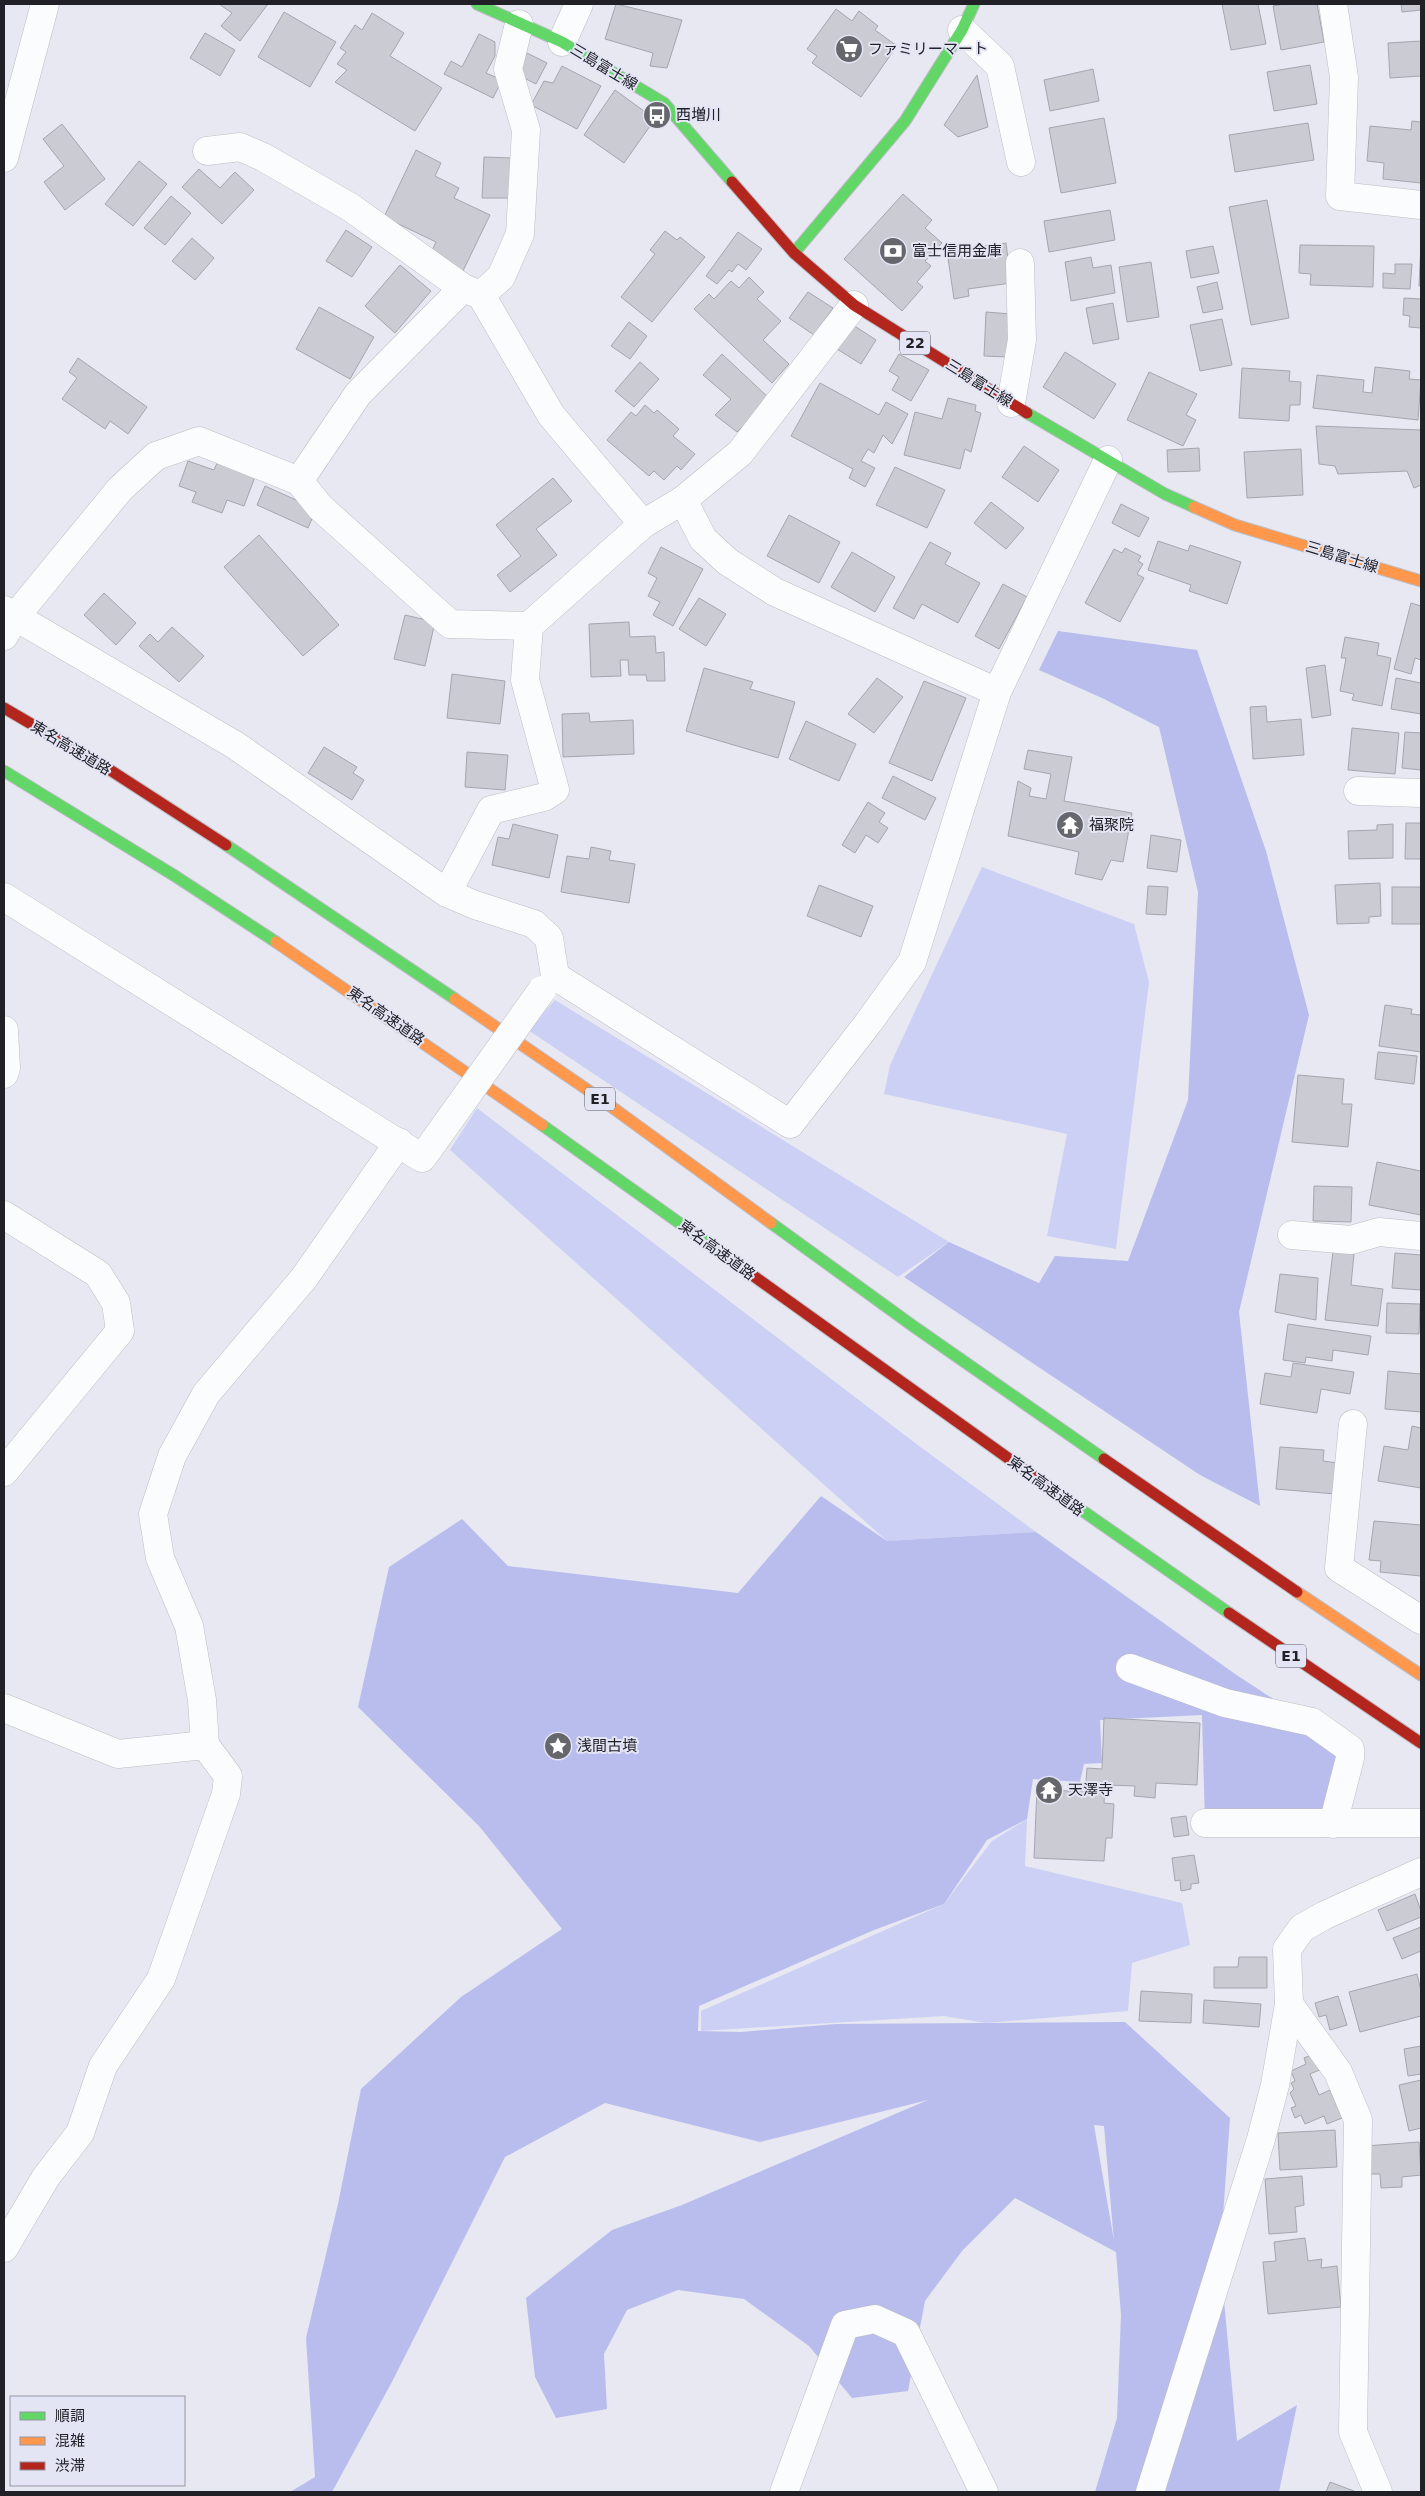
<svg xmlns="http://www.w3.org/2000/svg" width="1425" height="2496" font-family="'DejaVu Sans','Noto Sans JP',sans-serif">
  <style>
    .green { fill: #ccd0f4 }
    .forest { fill: #b9bded; fill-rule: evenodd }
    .building { fill: #cbccd3; stroke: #a5a6ad }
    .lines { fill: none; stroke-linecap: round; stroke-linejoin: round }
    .street-casing { stroke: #bdbdc4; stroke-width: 29 }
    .fast-casing { stroke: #bdbdc4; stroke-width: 13 }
    .slow-casing { stroke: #bdbdc4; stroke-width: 13 }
    .jam-casing { stroke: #bdbdc4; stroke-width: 13 }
    .street { stroke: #fbfcfd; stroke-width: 28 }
    .fast { stroke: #63d668; stroke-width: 11 }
    .slow { stroke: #ff974d; stroke-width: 11 }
    .jam { stroke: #b3261e; stroke-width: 11 }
    .street-bridge-casing { stroke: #bdbdc4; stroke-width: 29; stroke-linecap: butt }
    .street-bridge { stroke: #fbfcfd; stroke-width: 28 }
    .labels { text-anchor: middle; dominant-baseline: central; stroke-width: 4; stroke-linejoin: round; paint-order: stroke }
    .shield { fill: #e3e5f5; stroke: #5a5b64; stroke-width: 1 }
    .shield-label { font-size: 14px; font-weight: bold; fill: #202026 }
    .poi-label { font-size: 15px; fill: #202026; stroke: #e3e5f5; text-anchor: start }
    .street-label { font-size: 15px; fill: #202026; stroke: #e3e5f5 }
  </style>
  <rect width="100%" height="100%" fill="#e7e8f1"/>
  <!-- green -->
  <g class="green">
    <path d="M982,867l152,57 15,58 -33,267 -69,-13 20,-102 -183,-40 6,-29z"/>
    <path d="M555,1000l394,242 -51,35 -370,-247z"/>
    <path d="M477,1108l442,338 117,86 -149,9 -437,-391z"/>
    <path d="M1027,1819l-2,47 157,37 8,42 -58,18 -4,48 -142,12 -42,-7 -243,15v-20l243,-107 48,-63z"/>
  </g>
  <!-- forest -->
  <g class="forest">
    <path d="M1058,631l139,19 69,201 43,164 -70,297 21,194 -60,-31 -296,-198 45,-35 90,41 16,-27 73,5 60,-161 10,-208 -39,-165 -57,-29 -63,-28z"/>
    <path d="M821,1496l66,45 149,-9 199,142 115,75 -28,75 -117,-1 -3,-108 -102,5 2,43 -18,1 -4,18 -47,-3 -6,40 -40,21 -43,64 -70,26 -175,76 -1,25 43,1 95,-8 289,-2 105,96 -10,139 17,184 60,-36 -18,87h-184l22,-74 4,-103 -5,-63 -101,-54 -53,53 -37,50 -17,90 -56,7 -43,-52 -65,-47 -66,-9 -51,20 -23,44 3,55 -51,9 -21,-41 -9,-79 86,-68 70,-25 246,-105 -168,42 -155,-39 -100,54 -112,223 -61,112h-42l25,-15 -9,-139 32,-134 23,-115 100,-92 101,-68 -83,-103 -121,-119 31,-140 73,-48 46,47 230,27zM1094,2125l10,1 10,116v-1z"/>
  </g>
  <!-- building -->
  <g class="building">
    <path d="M219,4h49l-28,37 -19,-15 11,-13z"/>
    <path d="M616,4l66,16 -15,48 -17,-2 3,-13 -48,-14z"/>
    <path d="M1222,4h36l8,40 -35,6z"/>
    <path d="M1284,4h33l7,38 -43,8 -8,-44z"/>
    <path d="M1401,4h20v6l-19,2z"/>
    <path d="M836,9l16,12 7,-10 19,15 -3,4 22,16 -36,51 -49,-34 5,-7 -10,-7z"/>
    <path d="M284,12l52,30 -26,45 -52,-30z"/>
    <path d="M372,13l32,20 -14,23 52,32 -27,43 -80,-49 12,-12 -10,-6 9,-12 -6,-4 15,-23 7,5z"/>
    <path d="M205,33l30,17 -15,26 -30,-18z"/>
    <path d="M479,34l16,8v14l-9,17 16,7 -9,18 -49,-24 7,-13 11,6z"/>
    <path d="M1421,41v35l-31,2 -2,-35z"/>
    <path d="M527,53l20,10 -11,21 -14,-7 -2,-12z"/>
    <path d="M1310,65l7,39 -43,7 -7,-39z"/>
    <path d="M562,66l39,20 -24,43 -46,-24 13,-24 9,2z"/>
    <path d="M1093,69l6,32 -49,10 -6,-31z"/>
    <path d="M977,75l11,52 -30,10 -14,-12z"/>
    <path d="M615,90l40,29 -31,44 -40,-28z"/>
    <path d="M1104,118l12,65 -55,10 -12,-65z"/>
    <path d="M1412,121l9,1v61l-38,-4 1,-16 -17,-2 3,-35 41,4z"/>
    <path d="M1308,123l6,37 -79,12 -6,-37z"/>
    <path d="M62,124l43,55 -40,31 -21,-28 20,-16 -21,-27z"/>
    <path d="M416,150l25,13 -6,13 24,12 -5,10 36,17 -28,58 -33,-16 7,-15 -52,-25z"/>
    <path d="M484,157l28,1 -2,40h-28z"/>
    <path d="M139,161l28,23 -34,42 -28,-22z"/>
    <path d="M199,169l21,19 15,-16 19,18 -32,34 -40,-37z"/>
    <path d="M903,194l29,26 -7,8 17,15 -17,18 6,5 -14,16 6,5 -21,24 -58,-52z"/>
    <path d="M171,196l20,17 -26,32 -21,-17z"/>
    <path d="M1267,200l22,118 -38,7 -22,-118z"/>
    <path d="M1110,210l5,30 -66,12 -5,-31z"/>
    <path d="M346,230l26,17 -20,30 -26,-16z"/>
    <path d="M665,231l12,9 3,-3 25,20 -53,65 -31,-25 34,-43 -5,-4z"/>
    <path d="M738,232l24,17 -16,21 -8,-6 -6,8 -3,-2 -12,14 -11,-8z"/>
    <path d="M192,238l22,20 -19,22 -23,-19z"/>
    <path d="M1006,243l5,40 -43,6 1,7 -15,3 -7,-48z"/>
    <path d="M1421,243v43h-2z"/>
    <path d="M1300,245l74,1 -1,41 -63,-2 1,-11 -12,-1z"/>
    <path d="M1213,246l6,27 -28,5 -5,-27z"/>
    <path d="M1091,257l2,11 18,-3 4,28 -44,8 -6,-39z"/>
    <path d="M1151,262l8,55 -32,5 -8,-55z"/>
    <path d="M1395,264h17l-2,25 -27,-1v-15l12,1z"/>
    <path d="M400,265l31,26 -36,42 -30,-27z"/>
    <path d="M749,277l15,15 -7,7 24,22 -18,19 26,24 -17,19 -78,-74 15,-15 5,5 17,-18 8,7z"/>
    <path d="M1217,282l6,27 -20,4 -6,-26z"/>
    <path d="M808,292l25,16 -19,27 -25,-17z"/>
    <path d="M1404,298l17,1v29l-12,-1 1,-11 -7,-1z"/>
    <path d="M1113,303l6,36 -26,5 -7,-36z"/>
    <path d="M319,307l55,30 -24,42 -54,-30z"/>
    <path d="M986,312l25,2 -3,43 -24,-1z"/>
    <path d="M1222,319l10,46 -32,6 -10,-46z"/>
    <path d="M629,322l18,14 -17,23 -19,-13z"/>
    <path d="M853,325l23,15 -15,24 -24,-15z"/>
    <path d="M1065,352l51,32 -22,35 -51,-32z"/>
    <path d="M722,354l48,45 -33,33 -22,-17 16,-16 -28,-24z"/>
    <path d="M899,354l30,16 -18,31 -19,-11 7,-13 -10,-6z"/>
    <path d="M78,358l69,49 -19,27 -18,-13 -5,8 -43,-30 15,-21 -8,-6z"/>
    <path d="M640,362l19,17 -25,28 -19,-16z"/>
    <path d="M1375,367l35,4 -1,8 12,1 -3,40 -105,-12 4,-33 47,5 -1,12 9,1z"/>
    <path d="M1242,368l48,3 -1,10 12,1 -1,23h-10l-1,16 -50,-3z"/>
    <path d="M1149,372l48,22 -11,21 10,5 -13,26 -56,-26z"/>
    <path d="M820,383l59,32 7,-13 22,12 -16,30 -9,-9 -9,18 -6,-4 -7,12 14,7 -10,19 -16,-9 4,-9 -62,-33z"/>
    <path d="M948,398l28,7 -1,6 6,2 -10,39 -6,-3 -5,20 -56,-14 11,-43 27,7z"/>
    <path d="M645,405l9,8 3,-3 22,19 -6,7 22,18 -14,16 -4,-4 -13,14 -10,-9 -5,5 -42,-36 24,-28 5,4z"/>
    <path d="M1316,426l105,4v55l-7,3 -7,-17 -69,3 -3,-8 -16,-2z"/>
    <path d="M1024,446l35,24 -21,32 -36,-25z"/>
    <path d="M1199,448l1,23 -32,1 -1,-22z"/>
    <path d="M1301,449l2,46 -56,3 -3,-46z"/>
    <path d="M188,461l26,9 3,-7 38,14 -11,29 -17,-6 -5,13 -30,-11 4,-10 -17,-6z"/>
    <path d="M895,467l50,23 -18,38 -51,-23z"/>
    <path d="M553,478l19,23 -36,28 21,26 -47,37 -13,-17 24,-19 -25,-31z"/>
    <path d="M265,486l51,23 -8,19 -51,-23z"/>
    <path d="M991,502l33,26 -18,21 -32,-26z"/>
    <path d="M1121,504l28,14 -10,19 -27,-14z"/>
    <path d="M789,515l51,27 -21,41 -52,-27z"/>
    <path d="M259,535l80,90 -36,31 -79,-89z"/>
    <path d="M1158,541l30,10 2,-6 51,17 -14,42 -38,-13 2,-6 -43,-15z"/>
    <path d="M930,542l21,11 -6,11 35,19 -22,40 -36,-19 -8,15 -21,-11z"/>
    <path d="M661,547l42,22 -30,57 -20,-11 7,-13 -12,-6 9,-18 -9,-5z"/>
    <path d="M1125,548l16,8 -3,5 5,3 -6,10 7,4 -24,44 -35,-19 29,-54 8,4z"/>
    <path d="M852,552l43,25 -20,35 -44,-25z"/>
    <path d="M1003,584l24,13 -28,52 -24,-13z"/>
    <path d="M104,593l32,30 -20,22 -32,-30z"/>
    <path d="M699,598l27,16 -20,32 -27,-17z"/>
    <path d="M1411,603l10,3v54l-6,-2 -4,16 -17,-5z"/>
    <path d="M405,615l30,7 -10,44 -31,-7z"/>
    <path d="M629,622l1,15 25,-1 1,17 8,-1 1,29h-18l-1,-6h-17l-1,-15h-8l1,16 -30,1 -2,-53z"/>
    <path d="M172,627l32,29 -25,26 -40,-36 11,-12 8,8z"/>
    <path d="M1345,637l34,6 -2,12 14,3 -9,48 -30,-6 2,-6 -14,-3 6,-33h-5z"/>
    <path d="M1325,665l6,50 -19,3 -6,-50z"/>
    <path d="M704,668l49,14 -3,7 45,13 -17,56 -92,-27z"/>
    <path d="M452,674l53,7 -5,43 -53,-6z"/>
    <path d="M877,678l26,19 -29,36 -26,-19z"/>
    <path d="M1396,678l25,5v31l-30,-5z"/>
    <path d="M924,681l42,17 -34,83 -43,-18z"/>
    <path d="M1266,706l1,16 34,-3 3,36 -51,4 -3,-52z"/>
    <path d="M589,713l1,9 43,-2 1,34 -71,3 -1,-43z"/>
    <path d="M806,721l50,23 -17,37 -50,-22z"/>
    <path d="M1352,728l47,5 -4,41 -47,-4z"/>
    <path d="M1405,732l16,1v37l-19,-2z"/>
    <path d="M324,747l33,20 -4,6 11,7 -12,20 -44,-27z"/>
    <path d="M1028,750l44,7 -8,44 68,12 -9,49 -12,-2 -9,20 -27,-6 4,-22 -71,-16 10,-55 13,7 -2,8 17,3 5,-25 -27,-5z"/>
    <path d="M467,752l41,3 -3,35 -40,-3z"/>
    <path d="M893,776l43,22 -11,22 -43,-22z"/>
    <path d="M868,802l17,11 -6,9 9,6 -10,15 -12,-8 -11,18 -13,-8z"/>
    <path d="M1406,823h15v36h-16z"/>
    <path d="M513,824l45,11 -9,43 -57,-13 6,-28 11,2z"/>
    <path d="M1393,824v34l-44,1 -1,-28 29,-1v-5z"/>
    <path d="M1151,835l30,5 -4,32 -30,-4z"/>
    <path d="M591,847l20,4 -2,9 26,4 -6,39 -68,-11 6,-36 22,3z"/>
    <path d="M1380,883l1,33 -12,1v6l-32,1 -2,-39z"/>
    <path d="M819,885l54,21 -12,31 -54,-21z"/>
    <path d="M1148,886l20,1 -2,28 -20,-1z"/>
    <rect x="1392" y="887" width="29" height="37"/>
    <path d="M1385,1005l27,4 -1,5 10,1v37l-42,-6z"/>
    <path d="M1378,1052l39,4 -3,28 -39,-5z"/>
    <path d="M1298,1075l46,4 -2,25h10l-4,43 -56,-5z"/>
    <path d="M1377,1162l44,9v44l-52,-10z"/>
    <path d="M1314,1186l38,1 -1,35 -38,-1z"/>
    <path d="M1333,1251l21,3 -3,31 32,4 -5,37 -53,-6z"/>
    <path d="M1395,1253l26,2v35l-29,-2z"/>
    <path d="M1280,1274l38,4 -2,42 -41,-8z"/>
    <path d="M1387,1303l33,1 -1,30 -33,-1z"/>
    <path d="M1288,1324l83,12 -3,19 -35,-5 -1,11 -26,-4 -1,6 -22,-3z"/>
    <path d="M1293,1363l61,9 -4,22 -29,-5 -4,24 -57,-9 5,-31 26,4z"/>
    <path d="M1388,1371l33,3v38l-36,-3z"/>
    <path d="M1412,1426l9,2v60l-43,-7 6,-35 24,4z"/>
    <path d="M1280,1447l44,3 -1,11 15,2 -3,31 -59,-5z"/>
    <path d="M1374,1521l47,4v51l-41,-4 1,-11 -12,-1z"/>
    <path d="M1104,1718l96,5 -3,62 -41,-2 -1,15 -21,-2 1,-10 -30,-1 -1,18 10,1 -2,34h-6l-2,23 -70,-3 3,-69 48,3 2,-24 15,1z"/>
    <path d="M1186,1816l3,19 -15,2 -3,-19z"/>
    <path d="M1194,1855l5,28 -8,1v5l-10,2 -1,-11 -5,1 -3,-23z"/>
    <path d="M1415,1894l6,17v6l-34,14 -9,-21z"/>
    <path d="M1421,1927v24l-19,8 -9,-21z"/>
    <path d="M1239,1957h28v31h-53v-21h24z"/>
    <path d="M1417,1974l4,17v25l-61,16 -11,-40z"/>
    <path d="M1141,1991l51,3 -1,29 -52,-2z"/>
    <path d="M1338,1996l9,29 -17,5 -4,-15 -7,2 -4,-14z"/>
    <path d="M1204,2000l57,4 -2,23 -56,-4z"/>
    <path d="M1421,2046v28l-13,2 -4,-27z"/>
    <path d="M1316,2053l6,16 -12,5 9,21 11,-5 12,28 -15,6 -3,-8 -19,8 -4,-9 -6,3 -4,-10 5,-2 -6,-13 4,-4 -3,-6 4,-2 -4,-10 15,-7 -2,-6z"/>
    <path d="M1421,2080v48l-12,3 -10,-46z"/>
    <path d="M1335,2130l2,37 -57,3 -2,-37z"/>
    <path d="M1419,2142l2,33 -19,2v10l-21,1 -1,-14h-13l-2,-28z"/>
    <path d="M1302,2176l2,29 -9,2 2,25 -28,2 -4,-55z"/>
    <path d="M1305,2238l3,23 14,-2 -1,9 16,-2 4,41 -73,7 -5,-52 13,-1 -2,-19z"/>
    <path d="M1330,2482l24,9v1h-28z"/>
  </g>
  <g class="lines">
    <!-- street casing -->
    <g class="street-casing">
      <g id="street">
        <path d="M1333,4l11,73 -4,119 81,9"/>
        <path d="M962,30l38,36 21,96"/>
        <path d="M562,42l17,-38"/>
        <path d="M207,151l33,-4 23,10 87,50 113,81"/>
        <path d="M4,158l41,-154"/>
        <path d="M481,295l70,120 92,109"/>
        <path d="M1011,403l11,-63 -2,-77"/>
        <path d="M299,481l21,26 130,117 79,2"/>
        <path d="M683,500l20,39 25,23 47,30 222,100"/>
        <path d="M4,610l231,135 212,148 28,12 59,19 15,14 6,38 235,148 79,-102 43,-60 85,-270 111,-232"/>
        <path d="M4,636l11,-19 105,-128 36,-33 43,-15 100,40 59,-87 105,-106 18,7 20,-18 19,-43 6,-104 -18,-61 11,-45"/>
        <path d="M1358,791l63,2"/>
        <path d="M447,893l44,-83 53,-13 11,-7 -30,-110 4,-54 114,-102 40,-24 57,-47 114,-148"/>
        <path d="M4,897l418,261 13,-18"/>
        <path d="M4,1030l2,38 -2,6"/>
        <path d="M4,1215l94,59 18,29 4,28 -116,141"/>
        <path d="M1292,1235l59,5 28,-8 42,4"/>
        <path d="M1353,1424l-14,144 82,52"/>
        <path d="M1130,1668l95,35 87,19 38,27v9l-17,66"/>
        <path d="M4,1708l114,46 87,-9"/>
        <path d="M1205,1823h216"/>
        <path d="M1289,2004l49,68 20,48 -5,312 25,60"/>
        <path d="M4,2248l42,-71 34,-44 23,-67 58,-87 65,-185 2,-18 -23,-31 -3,-45 -13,-74 -29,-68 -7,-44 19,-58 34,-62 98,-116 95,-136"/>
        <path d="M784,2492l61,-167 30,-6 31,14 78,159"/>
        <path d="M1150,2492l111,-353 14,-54 14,-81 -2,-55 15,-21 23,-13 96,-43"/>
      </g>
    </g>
    <!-- fast casing -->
    <g class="fast-casing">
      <g id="fast">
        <path d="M477,4l85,38 102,61 68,79"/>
        <path d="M794,253l111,-132 57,-91 12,-26"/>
        <path d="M1027,413l138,81 29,13"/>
        <path d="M4,771l171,105 101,66"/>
        <path d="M226,845l229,154"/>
        <path d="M542,1125l192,137"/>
        <path d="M771,1223l142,103 191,133"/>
        <path d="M1047,1486l182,127"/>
      </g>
    </g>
    <!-- slow casing -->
    <g class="slow-casing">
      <g id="slow">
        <path d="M1194,507l41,18 186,56"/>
        <path d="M276,942l266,183"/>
        <path d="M455,999l143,98 173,126"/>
        <path d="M1297,1592l124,83"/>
      </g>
    </g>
    <!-- jam casing -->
    <g class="jam-casing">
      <g id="jam">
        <path d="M732,182l62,71 60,52 173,108"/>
        <path d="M4,708l106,62 116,75"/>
        <path d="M734,1262l313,224"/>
        <path d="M1104,1459l193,133"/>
        <path d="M1229,1613l192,130"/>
      </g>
    </g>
    <!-- street -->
    <use href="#street" class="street"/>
    <!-- fast -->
    <use href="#fast" class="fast"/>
    <!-- slow -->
    <use href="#slow" class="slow"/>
    <!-- jam -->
    <use href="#jam" class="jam"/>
    <!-- street-bridge casing -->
    <g class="street-bridge-casing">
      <path id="street-bridge" d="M435,1140l107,-150"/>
    </g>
    <!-- street-bridge -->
    <use href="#street-bridge" class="street-bridge"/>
  </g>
  <!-- icons -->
  <defs>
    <g id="supermarket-disc" transform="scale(1.4375)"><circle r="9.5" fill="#66666d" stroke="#e3e5f5"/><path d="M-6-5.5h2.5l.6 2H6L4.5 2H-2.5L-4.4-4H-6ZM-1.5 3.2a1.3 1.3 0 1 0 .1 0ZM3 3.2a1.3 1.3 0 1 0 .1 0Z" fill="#fff"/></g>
    <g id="bus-disc" transform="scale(1.4375)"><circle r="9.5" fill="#66666d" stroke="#e3e5f5"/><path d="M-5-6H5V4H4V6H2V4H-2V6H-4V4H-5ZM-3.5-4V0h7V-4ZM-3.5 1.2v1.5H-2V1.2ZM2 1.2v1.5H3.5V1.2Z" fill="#fff"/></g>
    <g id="bank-disc" transform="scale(1.4375)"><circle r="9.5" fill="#66666d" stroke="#e3e5f5"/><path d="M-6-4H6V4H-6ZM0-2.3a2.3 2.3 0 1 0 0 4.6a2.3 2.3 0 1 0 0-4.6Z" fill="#fff"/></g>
    <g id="temple-disc" transform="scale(1.4375)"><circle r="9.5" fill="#66666d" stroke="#e3e5f5"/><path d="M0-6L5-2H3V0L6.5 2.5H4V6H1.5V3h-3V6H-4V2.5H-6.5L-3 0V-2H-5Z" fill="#fff"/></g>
    <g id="sight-disc" transform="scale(1.4375)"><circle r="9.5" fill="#66666d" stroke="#e3e5f5"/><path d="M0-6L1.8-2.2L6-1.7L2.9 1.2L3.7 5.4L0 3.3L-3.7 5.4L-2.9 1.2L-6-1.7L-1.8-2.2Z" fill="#fff"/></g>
  </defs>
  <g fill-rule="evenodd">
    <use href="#supermarket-disc" x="849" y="49"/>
    <use href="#bus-disc" x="657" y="115"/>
    <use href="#bank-disc" x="893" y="251"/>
    <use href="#temple-disc" x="1070" y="825"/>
    <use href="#sight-disc" x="558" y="1746"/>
    <use href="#temple-disc" x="1049" y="1790"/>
  </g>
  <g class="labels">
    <!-- shield labels -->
    <g class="shield">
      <rect x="900" y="331.5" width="30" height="23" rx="4"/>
      <rect x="585" y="1087.5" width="30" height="23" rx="4"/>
      <rect x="1276" y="1644.5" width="30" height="23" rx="4"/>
    </g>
    <g class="shield-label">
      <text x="915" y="343">22</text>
      <text x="600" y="1099">E1</text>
      <text x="1291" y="1656">E1</text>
    </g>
    <!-- poi labels -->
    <g class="poi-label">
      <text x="868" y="49">ファミリーマート</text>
      <text x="676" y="115">西増川</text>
      <text x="912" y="251">富士信用金庫</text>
      <text x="1089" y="825">福聚院</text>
      <text x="577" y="1746">浅間古墳</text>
      <text x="1068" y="1790">天澤寺</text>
    </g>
    <!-- street labels -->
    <g class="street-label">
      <text transform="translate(604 67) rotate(31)">三島富士線</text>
      <text transform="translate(979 383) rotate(32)">三島富士線</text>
      <text transform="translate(1342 557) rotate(17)">三島富士線</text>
      <text transform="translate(71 748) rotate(31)">東名高速道路</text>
      <text transform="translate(386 1016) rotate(35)">東名高速道路</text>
      <text transform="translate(717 1250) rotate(36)">東名高速道路</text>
      <text transform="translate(1046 1486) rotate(36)">東名高速道路</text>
    </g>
  </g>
  <!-- border -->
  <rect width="1425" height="2496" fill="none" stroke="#202026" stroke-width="10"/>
  <!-- legend -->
  <rect x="10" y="2396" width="175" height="90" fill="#e3e5f5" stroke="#9596a2"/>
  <rect x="20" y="2412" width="25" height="8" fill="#63d668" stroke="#9596a2"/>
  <text x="55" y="2421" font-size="15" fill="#202026">順調</text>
  <rect x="20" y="2437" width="25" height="8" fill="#ff974d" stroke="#9596a2"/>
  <text x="55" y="2446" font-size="15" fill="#202026">混雑</text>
  <rect x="20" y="2462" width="25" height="8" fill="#b3261e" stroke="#9596a2"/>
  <text x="55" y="2471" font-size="15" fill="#202026">渋滞</text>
</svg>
